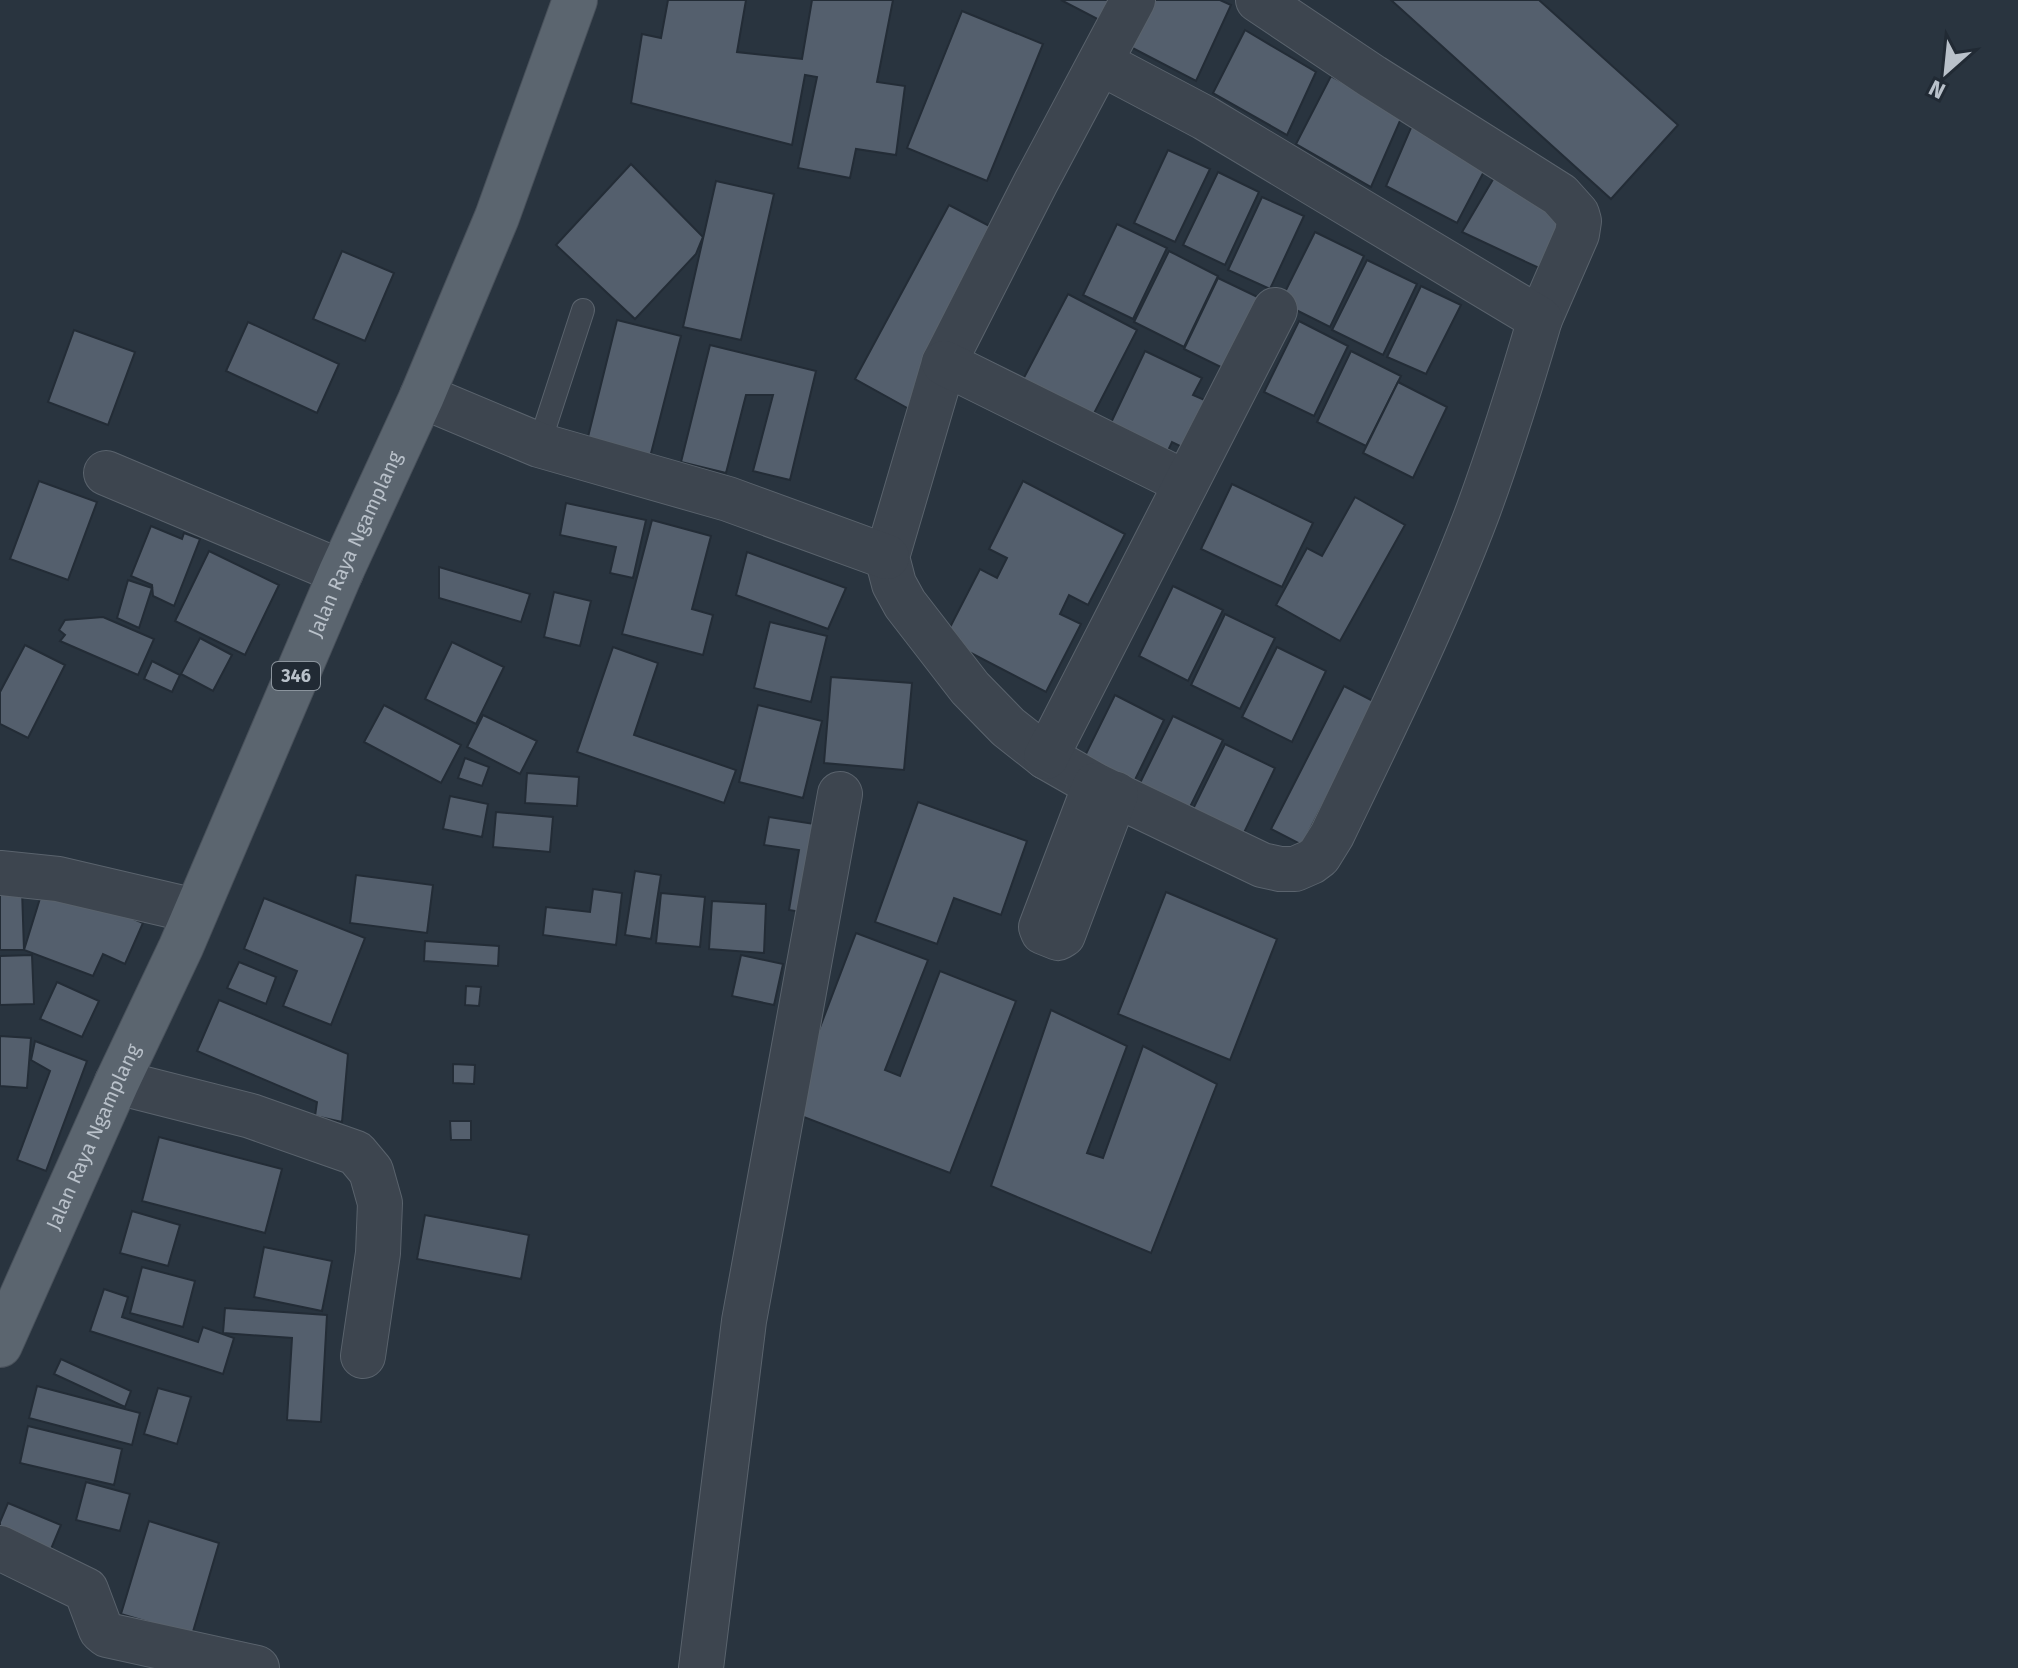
<svg xmlns="http://www.w3.org/2000/svg" width="2018" height="1668" font-family="'Fira Sans',sans-serif">
  <style>
    .building { fill: #545f6d; stroke: #232c36; stroke-width: 2 }
    .lines { fill: none; stroke-linecap: round; stroke-linejoin: round }
    .service-casing { stroke: #5a636d; stroke-width: 24 }
    .minor-casing { stroke: #5a636d; stroke-width: 46 }
    .primary-casing { stroke: #49515b; stroke-width: 46 }
    .service { stroke: #3d454f; stroke-width: 22 }
    .minor { stroke: #3d454f; stroke-width: 44 }
    .primary { stroke: #5b656f; stroke-width: 44 }
    .labels { text-anchor: middle; dominant-baseline: central; stroke-width: 6; stroke-linejoin: round; paint-order: stroke }
    .shield { fill: #212a34; stroke: #8b949d; stroke-width: 2 }
    .shield-label { font-size: 18px; font-weight: bold; fill: #b9c1ca }
    .street-label { font-size: 20px; fill: #b9c1ca; stroke: #212a34 }
  </style>
  <rect width="100%" height="100%" fill="#29343f"/>
  <!-- building -->
  <g class="building">
    <path d="M668,0h78l-9,52 65,7 10,-59h81l-16,82 28,4 -9,69 -40,-6 -6,29 -52,-10 19,-91 -12,-2 -13,70 -161,-42 11,-69 19,4z"/>
    <path d="M1061,0h59l-13,24z"/>
    <path d="M1141,0h79l11,5 -35,76 -77,-40z"/>
    <path d="M1391,0h148l139,125 -67,74z"/>
    <path d="M962,11l81,33 -56,137 -80,-33z"/>
    <path d="M1245,30l71,42 -29,63 -74,-42z"/>
    <path d="M1331,76l72,38 -32,73 -75,-43z"/>
    <path d="M1413,123l77,37 -33,63 -71,-37z"/>
    <path d="M1168,150l42,19 -35,73 -41,-19z"/>
    <path d="M631,164l72,73 -7,17 -61,65 -79,-74z"/>
    <path d="M1218,172l41,20 -34,73 -42,-20z"/>
    <path d="M1495,176l72,38 -28,54 -77,-36z"/>
    <path d="M716,181l58,13 -33,146 -58,-13z"/>
    <path d="M1262,197l42,19 -34,73 -42,-19z"/>
    <path d="M949,205l54,28 -94,176 -54,-30z"/>
    <path d="M1117,224l50,24 -34,71 -50,-24z"/>
    <path d="M1315,232l49,24 -34,71 -50,-25z"/>
    <path d="M342,251l52,22 -29,68 -52,-22z"/>
    <path d="M1169,251l49,25 -34,71 -50,-25z"/>
    <path d="M1367,260l50,24 -34,71 -51,-25z"/>
    <path d="M1218,278l50,24 -35,71 -49,-24z"/>
    <path d="M1421,286l40,19 -35,69 -39,-17z"/>
    <path d="M1068,294l69,36 -49,95 -70,-36z"/>
    <path d="M617,320l64,16 -34,133 -63,-16z"/>
    <path d="M1299,321l49,25 -34,70 -50,-24z"/>
    <path d="M248,322l91,42 -22,49 -91,-42z"/>
    <path d="M74,330l61,22 -27,73 -60,-23z"/>
    <path d="M710,345l106,26 -26,109 -37,-9 20,-76h-27l-20,78 -45,-11z"/>
    <path d="M1145,351l57,27 -9,17 14,6 -23,47 -12,-6 -7,15 -57,-28z"/>
    <path d="M1351,351l50,25 -35,70 -49,-24z"/>
    <path d="M1398,382l49,25 -34,71 -50,-25z"/>
    <path d="M39,481l58,21 -29,78 -58,-21z"/>
    <path d="M1023,481l102,53 -37,71 -19,-10 -9,19 21,10 -35,68 -102,-53 36,-70 17,9 10,-20 -18,-9z"/>
    <path d="M1232,484l81,39 -31,64 -81,-38z"/>
    <path d="M1355,497l50,28 -65,116 -64,-36 31,-57 15,8z"/>
    <path d="M566,503l80,17 -13,58 -23,-5 6,-26 -56,-12z"/>
    <path d="M652,520l59,16 -19,73 21,6 -10,40 -81,-21z"/>
    <path d="M151,526l31,13 2,-6 16,6 -26,67 -21,-10 -1,-11 -21,-9z"/>
    <path d="M209,551l70,34 -34,70 -70,-34z"/>
    <path d="M747,552l99,36 -18,41 -92,-34z"/>
    <path d="M439,567l91,27 -9,28 -82,-24z"/>
    <path d="M128,580l24,8 -13,40 -22,-10z"/>
    <path d="M1173,586l50,24 -35,71 -49,-25z"/>
    <path d="M554,592l37,9 -11,45 -36,-9z"/>
    <path d="M1225,614l50,24 -35,71 -49,-24z"/>
    <path d="M103,617l51,22 -16,36 -78,-34 5,-6 -6,-5 6,-10z"/>
    <path d="M770,622l57,14 -16,66 -57,-14z"/>
    <path d="M200,638l32,17 -19,36 -32,-17z"/>
    <path d="M452,642l52,25 -28,57 -51,-25z"/>
    <path d="M25,645l40,20 -37,73 -28,-14v-32z"/>
    <path d="M613,647l45,16 -24,72 102,35 -12,33 -147,-51z"/>
    <path d="M1277,647l49,24 -34,71 -50,-25z"/>
    <path d="M152,661l28,14 -8,17 -28,-13z"/>
    <path d="M831,677l81,6 -8,87 -80,-7z"/>
    <path d="M1344,686l31,16 -73,143 -31,-16z"/>
    <path d="M1115,695l49,25 -34,70 -50,-24z"/>
    <path d="M384,705l77,40 -20,38 -77,-41z"/>
    <path d="M758,705l64,16 -19,77 -64,-16z"/>
    <path d="M483,715l54,26 -17,33 -53,-27z"/>
    <path d="M1173,716l50,24 -35,71 -50,-24z"/>
    <path d="M1225,744l50,24 -34,71 -51,-24z"/>
    <path d="M465,758l24,9 -7,19 -24,-8z"/>
    <path d="M527,773l52,4 -2,29 -52,-3z"/>
    <path d="M450,796l38,8 -6,33 -39,-8z"/>
    <path d="M918,802l109,39 -26,74 -47,-17 -17,46 -62,-22z"/>
    <path d="M496,812l57,5 -3,35 -57,-5z"/>
    <path d="M769,817l52,8 -14,88 -18,-3 10,-60 -35,-5z"/>
    <path d="M635,871l26,4 -10,64 -26,-4z"/>
    <path d="M356,875l77,10 -6,48 -77,-10z"/>
    <path d="M62,888l81,35 -18,41 -22,-10 -10,22 -69,-26 18,-58z"/>
    <path d="M593,889l29,4 -6,52 -73,-10 3,-28 44,5z"/>
    <path d="M22,890l2,60h-24v-59z"/>
    <path d="M1166,892l111,47 -47,121 -112,-46z"/>
    <path d="M661,893l44,4 -5,50 -44,-4z"/>
    <path d="M264,898l101,40 -34,87 -48,-19 14,-35 -53,-22z"/>
    <path d="M712,901l54,3 -2,49 -55,-4z"/>
    <path d="M856,933l72,27 -43,110 15,6 40,-105 76,30 -66,172 -162,-62z"/>
    <path d="M425,941l74,5 -1,20 -74,-5z"/>
    <path d="M32,955l2,49 -34,1v-49z"/>
    <path d="M741,955l42,9 -9,41 -42,-9z"/>
    <path d="M239,962l37,15 -10,27 -39,-16z"/>
    <path d="M57,982l42,19 -17,36 -42,-18z"/>
    <path d="M466,986l15,1 -2,19 -14,-1z"/>
    <path d="M219,1000l129,54 -6,68 -27,-6 2,-14 -120,-51z"/>
    <path d="M1051,1010l76,36 -40,107 16,5 40,-112 74,38 -66,169 -160,-67z"/>
    <path d="M0,1036l31,2 -4,50 -27,-2z"/>
    <path d="M35,1041l52,20 -41,110 -29,-11 33,-89 -19,-11z"/>
    <path d="M453,1064l22,1 -1,19 -21,-1z"/>
    <path d="M450,1121h21v19h-20z"/>
    <path d="M159,1137l123,32 -17,64 -123,-32z"/>
    <path d="M132,1211l48,14 -12,41 -48,-13z"/>
    <path d="M425,1215l104,20 -8,44 -104,-20z"/>
    <path d="M264,1247l68,14 -10,50 -68,-14z"/>
    <path d="M142,1267l53,14 -12,46 -53,-14z"/>
    <path d="M104,1289l24,8 -6,20 76,25 5,-15 31,11 -11,36 -133,-43z"/>
    <path d="M225,1308l102,7 -6,107 -34,-2 5,-82 -69,-5z"/>
    <path d="M61,1359l70,32 -6,16 -71,-33z"/>
    <path d="M37,1386l103,27 -8,32 -103,-27z"/>
    <path d="M158,1388l33,9 -14,47 -33,-10z"/>
    <path d="M28,1426l94,23 -8,36 -94,-22z"/>
    <path d="M86,1482l44,12 -10,37 -44,-11z"/>
    <path d="M8,1503l53,22 -15,36 -46,-19v-20z"/>
    <path d="M149,1521l70,22 -27,92 -71,-21z"/>
  </g>
  <g class="lines">
    <!-- service casing -->
    <g class="service-casing">
      <path id="service" d="M539,445l44,-135"/>
    </g>
    <!-- minor casing -->
    <g class="minor-casing">
      <g id="minor">
        <path d="M1258,0l115,77 187,118 17,19 2,7 -2,13 -37,85"/>
        <path d="M1101,63l104,55 335,201c-19,65 -39,129 -62,192 -42,111 -95,218 -146,324l-13,21 -8,6 -16,7h-15l-18,-4 -167,-80 -49,-28 -38,-30 -38,-39 -65,-84 -11,-20 -7,-27 57,-194 92,-181 97,-182"/>
        <path d="M944,363l242,120"/>
        <path d="M422,396l117,49 189,54 159,58"/>
        <path d="M106,473l235,99"/>
        <path d="M1046,757l229,-447"/>
        <path d="M1095,785l-54,142 2,5 15,6 5,-3 53,-141"/>
        <path d="M0,873l58,6 137,32"/>
        <path d="M117,1082l134,34 105,37 15,18 9,32 -2,50 -15,103"/>
        <path d="M0,1548l86,42 15,40 6,5 150,33"/>
        <path d="M701,1668l43,-347 96,-527"/>
      </g>
    </g>
    <!-- primary casing -->
    <g class="primary-casing">
      <g id="primary">
        <path id="s1" d="M0,1345l117,-263 64,-135 160,-375 81,-176 75,-179 78,-217"/>
      </g>
    </g>
    <!-- service -->
    <use href="#service" class="service"/>
    <!-- minor -->
    <use href="#minor" class="minor"/>
    <!-- primary -->
    <use href="#primary" class="primary"/>
  </g>
  <g class="labels">
    <!-- shield labels -->
    <rect class="shield" x="272" y="662" width="48" height="28" rx="6"/>
    <g class="shield-label">
      <text x="296" y="676">346</text>
    </g>
    <!-- street labels -->
    <g class="street-label">
      <text stroke="none"><textPath href="#s1" startOffset="876">Jalan Raya Ngamplang</textPath></text>
      <text stroke="none"><textPath href="#s1" startOffset="228">Jalan Raya Ngamplang</textPath></text>
    </g>
  </g>
  <!-- north arrow -->
  <g transform="translate(1946 72) rotate(207)" stroke="#212a34" stroke-width="6" paint-order="stroke">
  <path d="M0-6L14 30L0 20L-14 30Z" fill="#b9c1ca"/>
  <text y="-12" font-size="22" font-weight="bold" text-anchor="middle" fill="#b9c1ca">N</text>
  </g>
</svg>
